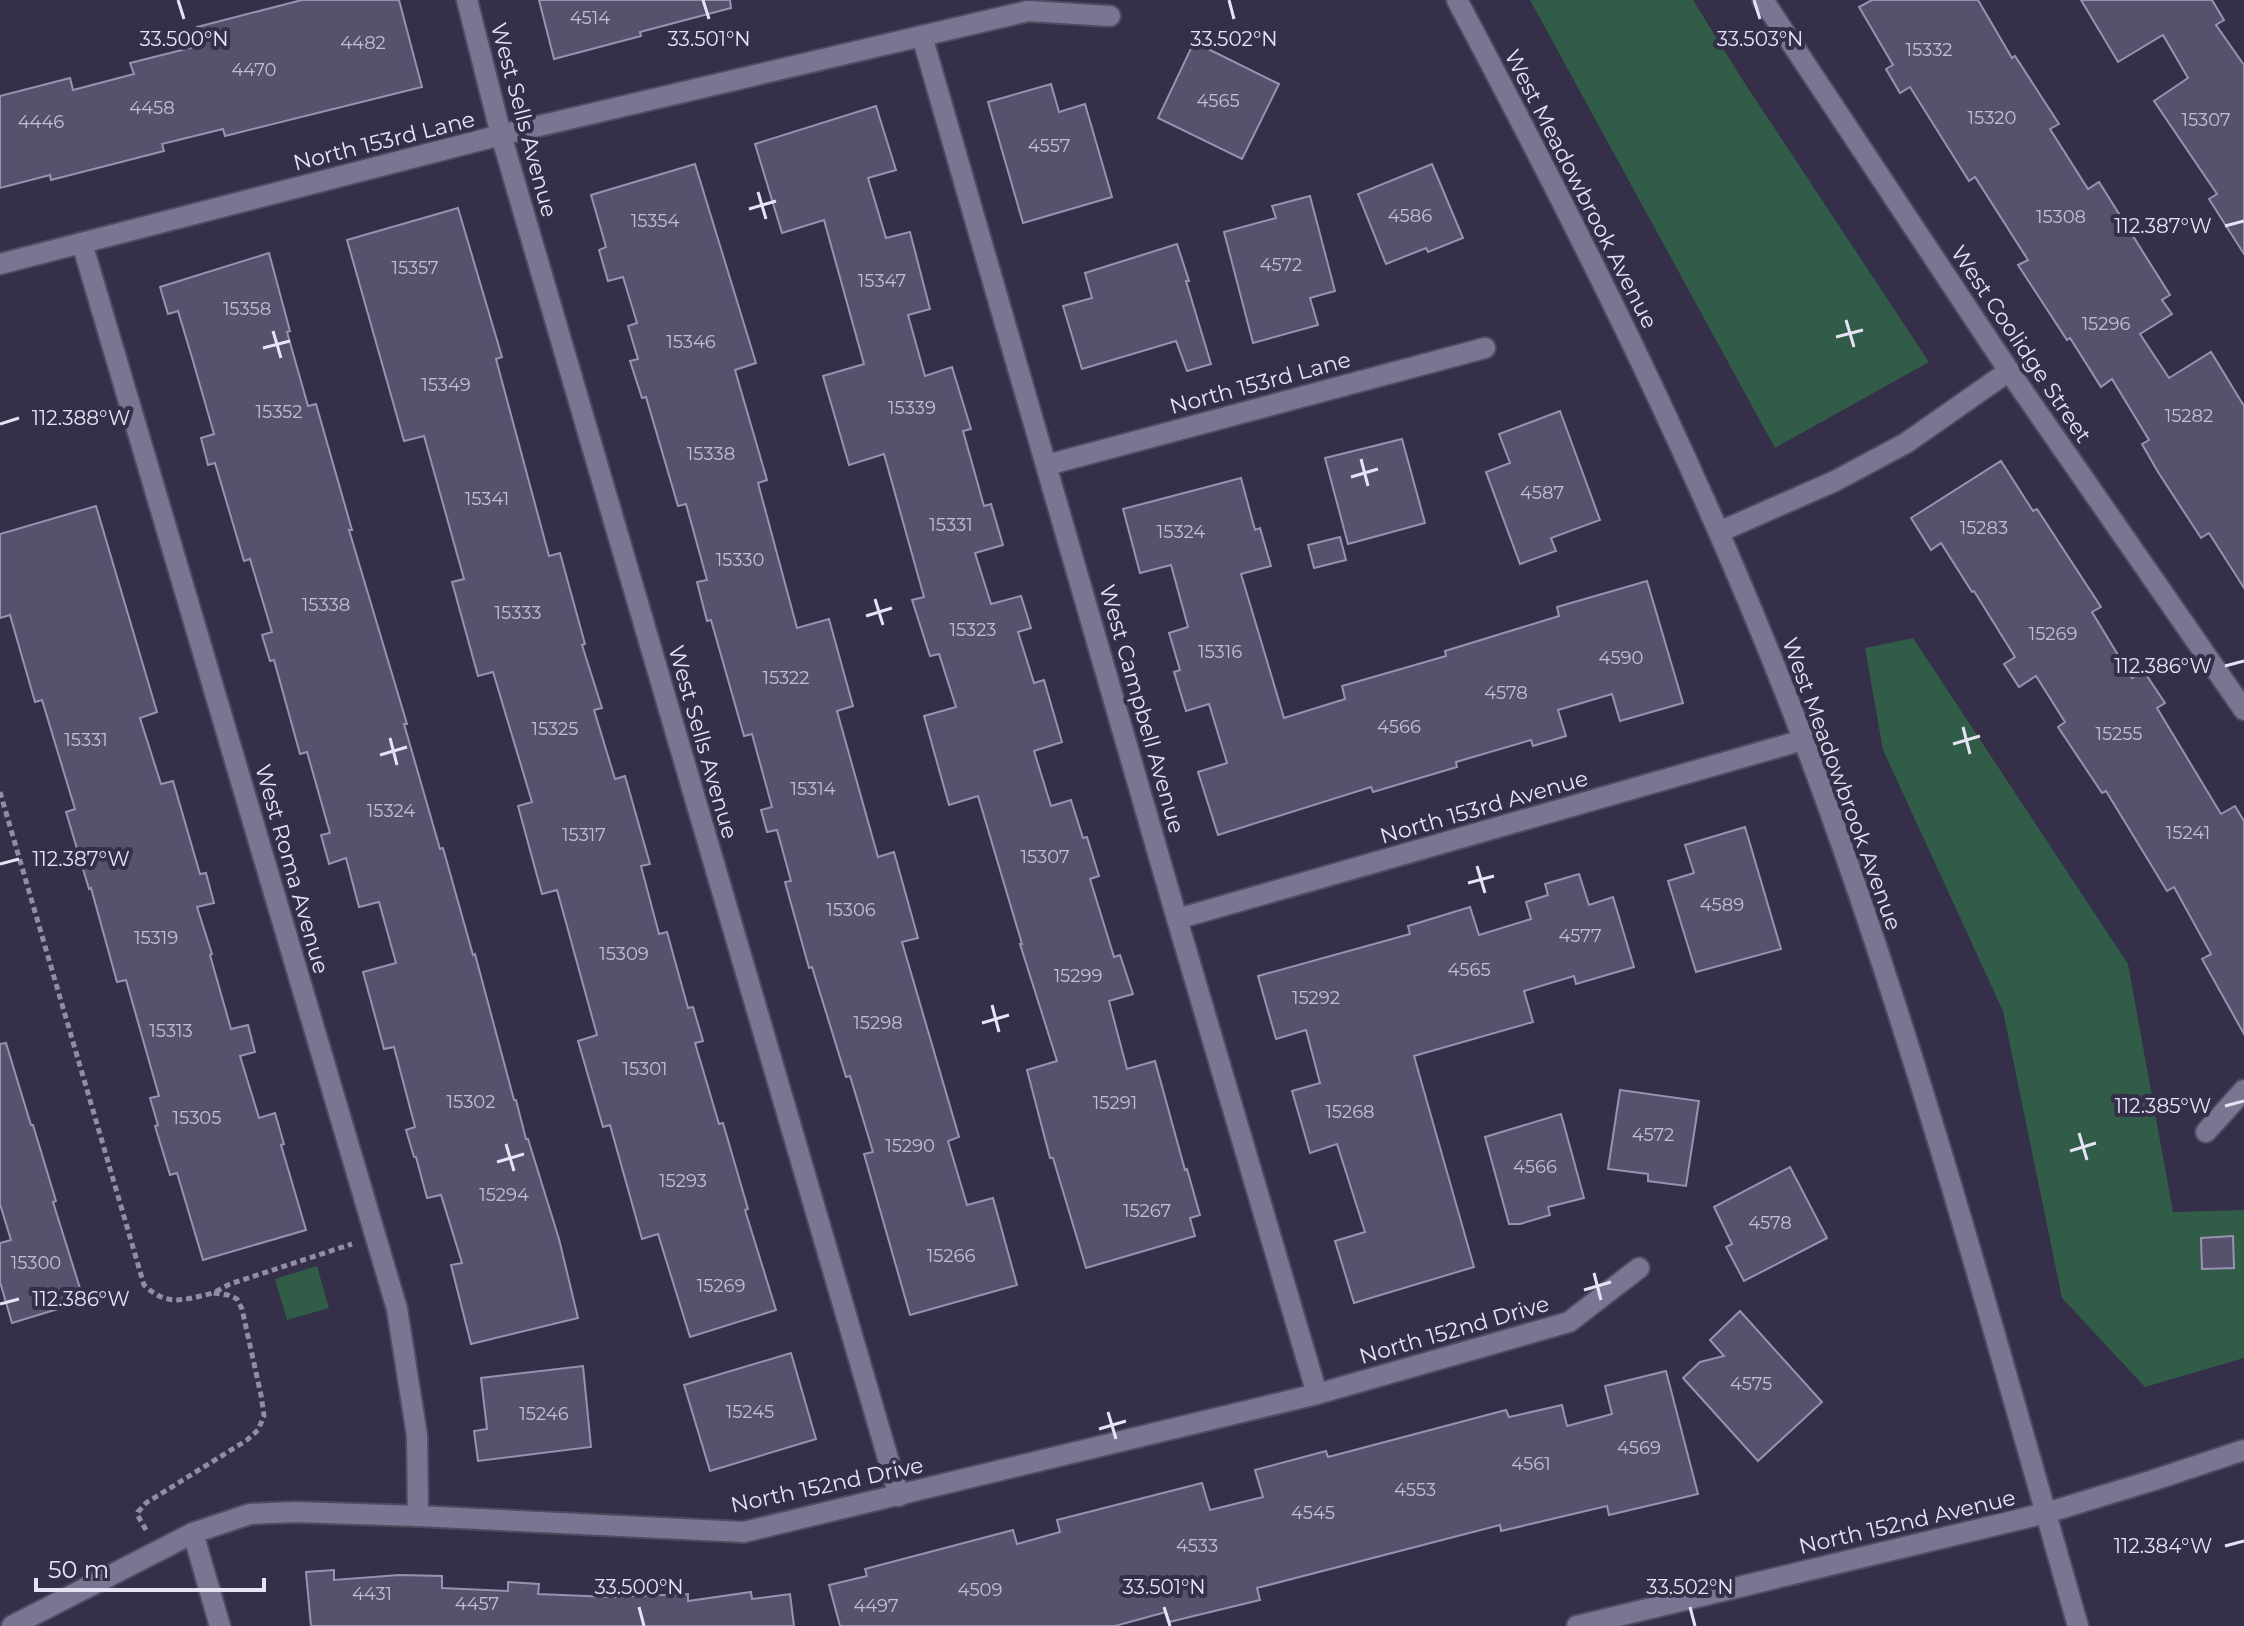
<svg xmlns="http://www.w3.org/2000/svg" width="2244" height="1626" font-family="Montserrat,sans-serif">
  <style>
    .green { fill: #315c47 }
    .building { fill: #57516e; stroke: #9892b2; stroke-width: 2 }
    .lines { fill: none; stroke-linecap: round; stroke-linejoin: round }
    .minor-casing { stroke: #514b62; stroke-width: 24 }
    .path { stroke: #928da3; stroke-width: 5; stroke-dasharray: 6 4; stroke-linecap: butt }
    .minor { stroke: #7a7593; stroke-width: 20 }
    .ticks { fill: none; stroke: #e6e3f4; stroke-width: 3 }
    .labels { text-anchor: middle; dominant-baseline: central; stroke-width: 8; stroke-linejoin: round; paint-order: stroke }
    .number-label { font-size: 18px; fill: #c2bed2 }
    .street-label { font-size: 22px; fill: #e6e3f4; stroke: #352f49 }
    .ticks-label { font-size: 20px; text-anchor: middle; fill: #e6e3f4; stroke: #352f49; stroke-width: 8; stroke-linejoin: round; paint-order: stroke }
  </style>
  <rect width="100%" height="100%" fill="#352f49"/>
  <!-- green -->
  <g class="green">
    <path d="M1530,0h163l47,76 189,286 -154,86z"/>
    <path d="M1913,638l215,326 45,248 71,-2v148l-99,29 -83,-89 -59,-287 -120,-261 -18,-102z"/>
    <path d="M317,1266l12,42 -42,12 -12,-41z"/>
  </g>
  <!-- building -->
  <g class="building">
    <path d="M302,0h97l23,87 -197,49 -2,-7 -61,15 2,7 -113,29 -1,-5 -50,13v-92l70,-18 3,12 61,-16 -4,-11 72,-18 -5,-18z"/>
    <path d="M539,0h191l1,8 -91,24 1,4 -87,23z"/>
    <path d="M1872,0h106l34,58 3,-2 44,68 -9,5 38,60 11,-7 71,113 -8,5 10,14 -32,20 29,44 42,-26 33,54v182l-35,-55 -8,5 -43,-66 -16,-28 7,-4 -37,-61 -11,8 -31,-49 -3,2 -32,-49 -17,-26 10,-5 -53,-83 -6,4 -59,-94 -10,6 -14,-24 7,-4 -34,-58z"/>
    <path d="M2081,0h131l12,20 -8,5 28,40v189l-35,-55 8,-5 -63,-93 34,-23 -25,-43 -45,27z"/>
    <path d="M1194,42l85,42 -37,75 -84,-41z"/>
    <path d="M1051,84l8,28 26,-8 27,93 -89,26 -35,-121z"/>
    <path d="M876,106l20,64 -28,8 18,60 24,-6 20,77 -22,6 17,61 27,-9 19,62 -8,2 21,75 7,-2 12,41 -28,8 16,51 30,-8 10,32 -13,4 16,51 10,-3 18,62 -28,9 17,55 20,-6 12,38 4,-1 12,39 -9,3 24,78 6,-2 13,39 -24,7 18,68 28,-8 30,109 2,-1 13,46 -10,3 5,18 -109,32 -33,-110h-3l-23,-88 30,-9 -37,-117h2l-44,-148 -29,9 -25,-89 32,-9 -17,-53 -9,2 -18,-56 12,-3 -40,-143 -35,11 -26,-89 41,-12 -40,-144 -42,13 -27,-89z"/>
    <path d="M695,164l61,199 -21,7 32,110 -9,3 39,145 32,-9 24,87 -16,5 41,146 16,-5 24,86 -16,4 57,195 -11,4 19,64 26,-7 24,87 -107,30 -46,-161 9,-2 -23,-76 -4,1 -34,-110 -3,1 -24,-86 6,-1 -14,-51 -10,2 -6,-22 11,-3 -20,-73 -8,2 -33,-116 -4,1 -10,-39 10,-2 -21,-76 -8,2 -32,-109 -4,1 -12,-37 8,-2 -10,-33 9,-3 -14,-46 -15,4 -9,-31 7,-3 -15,-52z"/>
    <path d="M1432,164l31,74 -35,14 -2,-4 -40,16 -28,-70z"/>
    <path d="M1310,196l25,95 -25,7 8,27 -65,18 -29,-111 52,-14 -4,-12z"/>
    <path d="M458,208l44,149 -6,2 53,197 11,-3 25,91 -3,1 20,63 -8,2 21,69 10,-3 25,88 -9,2 18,68 8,-2 21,76 5,-1 10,34 -8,2 24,81 4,-1 25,86 -3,1 31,100 -86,27 -32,-103 -16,5 -32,-114 -7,2 -25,-86 19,-6 -40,-145 -15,4 -24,-88 14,-4 -39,-130 -15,4 -26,-94 12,-3 -40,-143 -20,5 -57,-201z"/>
    <path d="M1177,244l12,37h-3l25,83 -24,7 -11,-30 -94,28 -19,-63 29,-8 -7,-25z"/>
    <path d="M269,253l21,78 -3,1 21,74 8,-2 36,126h-3l58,194h-3l36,125 3,-1 30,107 2,-1 39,146h2l10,39h2l31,100 19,79 -107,26 -20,-79 11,-2 -21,-68 -14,3 -11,-41h-2l-8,-27 9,-3 -21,-80 -10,2 -21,-77 33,-9 -17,-61 -20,5 -13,-49 -17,6 -8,-29 9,-2 -23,-81 -7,2 -26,-94 -4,1 -8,-26 10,-3 -22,-73 -6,2 -29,-98 -7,2 -7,-27 13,-4 -21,-73 -15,-50 -10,3 -8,-27z"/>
    <path d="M1560,411l40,109 -49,18 5,13 -36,13 -34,-92 24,-9 -11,-29z"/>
    <path d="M1402,439l23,84 -77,21 -23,-86z"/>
    <path d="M2001,461l32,50 4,-2 64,98 -9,5 40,66 11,-8 22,33 -8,5 64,106 14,-8 9,15v213l-42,-75 9,-5 -37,-67 -7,4 -61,-100 -4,2 -44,-66 7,-5 -29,-46 -17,11 -15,-23 11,-7 -41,-66 -2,1 -31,-49 -10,7 -20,-32z"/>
    <path d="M1241,478l14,52 5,-2 11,38 -30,8 43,144 61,-19 -3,-13 104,-30 -1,-5 114,-35 -2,-9 90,-26 36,122 -63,18 -8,-27 -54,16 8,26 -33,10 -2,-6 -75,22 1,5 -84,25 -2,-5 -153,48 -20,-63 29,-9 -18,-59 -23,7 -12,-39 6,-2 -11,-37 19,-6 -17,-62 -31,8 -17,-64z"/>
    <path d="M96,506l61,206 -17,6 21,66 12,-3 27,93 6,-1 8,30 -17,4 15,47 -2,1 21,74 17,-4 7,27 -15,4 19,62 16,-5 9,31 -3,1 25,85 -103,30 -26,-87 -7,2 -15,-49 3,-1 -8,-27 9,-2 -33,-116 -9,2 -26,-94 -2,1 -23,-77 9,-3 -33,-109 -7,2 -25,-87 -10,3v-84z"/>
    <path d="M1340,537l6,23 -32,8 -6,-23z"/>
    <path d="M1745,827l36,122 -85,23 -28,-91 26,-8 -9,-28z"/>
    <path d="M1579,874l10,31 24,-8 21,70 -58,17 -2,-8 -50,15 9,31 -119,34 60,211 -120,36 -19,-62 30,-9 -28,-88 -27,9 -18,-62 28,-8 -14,-53 -30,9 -18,-63 152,-42 -2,-8 62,-19 9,28 52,-16 -5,-17 22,-7 -3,-11z"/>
    <path d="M6,1043l25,82h2l23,76 -3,1 31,99 -72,22 -12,-41v-39l11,-3 -11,-36v-160z"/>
    <path d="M1620,1090l79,11 -13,85 -38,-5v-7l-40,-5z"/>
    <path d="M1561,1114l23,84 -36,9 2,8 -30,9h-11l-24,-87z"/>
    <path d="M1790,1167l37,71 -83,43 -18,-34 6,-3 -18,-37z"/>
    <path d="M2233,1236l1,32 -32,1 -1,-31z"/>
    <path d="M1740,1311l82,91 -64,59 -75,-83 17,-16 24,-6 -14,-16z"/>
    <path d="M791,1353l25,86 -106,32 -26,-86z"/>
    <path d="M583,1366l8,81 -113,14 -4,-30 13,-2 -6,-51z"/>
    <path d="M1666,1371l32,123 -89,21 -2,-9 -106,25 -1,-6 -243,63 3,12 -91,22 -3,-10 -51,14h-275l-11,-41 38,-9 -2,-7 148,-39 4,14 43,-12 -3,-12 145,-37 8,27 53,-13 -8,-27 71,-19 2,6 178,-47 3,7 53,-12 5,21 45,-12 -7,-28z"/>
    <path d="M334,1570v10l65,-5 43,1v12l66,3v-9l31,2 -1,10 72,3 78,-3v7l63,-9 1,7 38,-5 4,32h-483l-5,-54z"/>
  </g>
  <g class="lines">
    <!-- minor casing -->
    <g class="minor-casing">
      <g id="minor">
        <path d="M467,0l34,135 398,1361"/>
        <path d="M1457,0c140,263 273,531 373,812 96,267 170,542 248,814"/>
        <path d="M1763,0l246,371 235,339"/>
        <path d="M922,36l255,883 140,475"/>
        <path d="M82,243l315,1066 20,127 1,80"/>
        <path d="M0,264l501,-129 527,-124 82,5"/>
        <path d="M1047,465l438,-117"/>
        <path d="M1719,532l116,-51 71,-38 103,-72"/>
        <path d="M1177,919l626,-179"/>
        <path d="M2206,1132l38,-42"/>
        <path d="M193,1533l27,93"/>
        <path d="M12,1626l181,-93 57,-19 46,-2 122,4 326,16 573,-138 252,-72 70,-54"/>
        <path d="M1577,1626l469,-113 108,-33 90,-30"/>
      </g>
    </g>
    <!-- path -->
    <g class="path">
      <path d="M0,792l144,493c23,22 40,15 69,8"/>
      <path d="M146,1530l-8,-14v-4l8,-9 101,-63 11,-10 6,-14 -3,-21 -19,-86 -5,-10 -9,-4 -15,-2 17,-9 122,-40"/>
    </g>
    <!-- minor -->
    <use href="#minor" class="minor"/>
  </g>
  <!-- ticks -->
  <path class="ticks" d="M178,0l6,19M703,0l6,19M1229,0l5,19M1754,0l6,19M758,192l8,27M749,209l27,-8M2225,226l19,-5M1846,320l8,27M273,331l8,27M1836,337l27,-7M263,348l27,-7M0,424l19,-6M1361,459l7,27M1351,477l27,-8M875,599l8,26M866,616l26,-8M2225,666l19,-5M1963,727l7,27M390,738l7,27M1953,744l27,-8M380,755l27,-8M0,864l19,-5M1477,866l8,27M1468,883l26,-7M992,1005l7,27M982,1023l27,-8M2225,1106l19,-5M2079,1133l8,27M506,1144l8,27M2070,1151l26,-8M497,1162l27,-8M1594,1273l7,27M1584,1290l27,-8M0,1304l19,-5M1108,1412l8,27M1099,1429l27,-8M2225,1546l19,-5M639,1607l5,19M1164,1607l6,19M1690,1607l5,19"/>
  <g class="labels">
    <!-- number labels -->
    <g class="number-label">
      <text x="590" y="18">4514</text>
      <text x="363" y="43">4482</text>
      <text x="1929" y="50">15332</text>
      <text x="254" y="70">4470</text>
      <text x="1218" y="101">4565</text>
      <text x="152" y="108">4458</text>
      <text x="1992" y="118">15320</text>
      <text x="2206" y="120">15307</text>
      <text x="41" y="122">4446</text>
      <text x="1049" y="146">4557</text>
      <text x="1410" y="216">4586</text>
      <text x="2061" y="217">15308</text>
      <text x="655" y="221">15354</text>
      <text x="1281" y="265">4572</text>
      <text x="415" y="268">15357</text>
      <text x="882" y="281">15347</text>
      <text x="247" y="309">15358</text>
      <text x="2106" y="324">15296</text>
      <text x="691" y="342">15346</text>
      <text x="446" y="385">15349</text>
      <text x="912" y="408">15339</text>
      <text x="279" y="412">15352</text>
      <text x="2189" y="416">15282</text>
      <text x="711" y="454">15338</text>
      <text x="1542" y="493">4587</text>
      <text x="487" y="499">15341</text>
      <text x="951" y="525">15331</text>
      <text x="1984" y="528">15283</text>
      <text x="1181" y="532">15324</text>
      <text x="740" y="560">15330</text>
      <text x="326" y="605">15338</text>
      <text x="518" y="613">15333</text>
      <text x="973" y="630">15323</text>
      <text x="2053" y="634">15269</text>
      <text x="1220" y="652">15316</text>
      <text x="1621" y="658">4590</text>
      <text x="786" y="678">15322</text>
      <text x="1506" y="693">4578</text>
      <text x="1399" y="727">4566</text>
      <text x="555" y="729">15325</text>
      <text x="2119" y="734">15255</text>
      <text x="86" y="740">15331</text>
      <text x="813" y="789">15314</text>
      <text x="391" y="811">15324</text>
      <text x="2188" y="833">15241</text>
      <text x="584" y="835">15317</text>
      <text x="1045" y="857">15307</text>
      <text x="1722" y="905">4589</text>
      <text x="851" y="910">15306</text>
      <text x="1580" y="936">4577</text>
      <text x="156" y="938">15319</text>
      <text x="624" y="954">15309</text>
      <text x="1469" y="970">4565</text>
      <text x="1078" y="976">15299</text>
      <text x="1316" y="998">15292</text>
      <text x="878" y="1023">15298</text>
      <text x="171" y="1031">15313</text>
      <text x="645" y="1069">15301</text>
      <text x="471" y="1102">15302</text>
      <text x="1115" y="1103">15291</text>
      <text x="1350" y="1112">15268</text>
      <text x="197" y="1118">15305</text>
      <text x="1653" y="1135">4572</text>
      <text x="910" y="1146">15290</text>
      <text x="1535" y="1167">4566</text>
      <text x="683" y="1181">15293</text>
      <text x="504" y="1195">15294</text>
      <text x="1147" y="1211">15267</text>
      <text x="1770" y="1223">4578</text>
      <text x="951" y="1256">15266</text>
      <text x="36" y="1263">15300</text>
      <text x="721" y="1286">15269</text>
      <text x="1751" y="1384">4575</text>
      <text x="750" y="1412">15245</text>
      <text x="544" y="1414">15246</text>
      <text x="1639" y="1448">4569</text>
      <text x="1531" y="1464">4561</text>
      <text x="1415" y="1490">4553</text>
      <text x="1313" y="1513">4545</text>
      <text x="1197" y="1546">4533</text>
      <text x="980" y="1590">4509</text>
      <text x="372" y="1594">4431</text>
      <text x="477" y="1604">4457</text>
      <text x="876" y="1606">4497</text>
    </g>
    <!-- street labels -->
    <g class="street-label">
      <text transform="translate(524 120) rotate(75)">West Sells Avenue</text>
      <text transform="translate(384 141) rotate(-14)">North 153rd Lane</text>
      <text transform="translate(1581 189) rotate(63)">West Meadowbrook Avenue</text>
      <text transform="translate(2021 344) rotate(56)">West Coolidge Street</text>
      <text transform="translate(1260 383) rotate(-15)">North 153rd Lane</text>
      <text transform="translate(1142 709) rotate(74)">West Campbell Avenue</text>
      <text transform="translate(703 742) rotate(74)">West Sells Avenue</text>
      <text transform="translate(1842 784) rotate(70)">West Meadowbrook Avenue</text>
      <text transform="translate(1484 807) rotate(-16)">North 153rd Avenue</text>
      <text transform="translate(292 869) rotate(74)">West Roma Avenue</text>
      <text transform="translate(1454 1330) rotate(-16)">North 152nd Drive</text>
      <text transform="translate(827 1485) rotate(-12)">North 152nd Drive</text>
      <text transform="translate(1907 1522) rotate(-13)">North 152nd Avenue</text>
    </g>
  </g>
  <g class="ticks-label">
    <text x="184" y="46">33.500°N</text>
    <text x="709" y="46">33.501°N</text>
    <text x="1234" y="46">33.502°N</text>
    <text x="1760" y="46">33.503°N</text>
    <text x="2163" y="233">112.387°W</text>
    <text x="81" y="425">112.388°W</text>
    <text x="2163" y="673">112.386°W</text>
    <text x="81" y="866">112.387°W</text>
    <text x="2163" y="1113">112.385°W</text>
    <text x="81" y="1306">112.386°W</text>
    <text x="2163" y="1553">112.384°W</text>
    <text x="639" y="1594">33.500°N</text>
    <text x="1164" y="1594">33.501°N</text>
    <text x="1690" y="1594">33.502°N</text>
  </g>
  <!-- scale -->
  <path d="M36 1578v12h228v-12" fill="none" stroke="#e6e3f4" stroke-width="4"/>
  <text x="48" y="1578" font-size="24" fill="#e6e3f4" stroke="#352f49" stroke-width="6" paint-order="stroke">50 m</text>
</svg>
